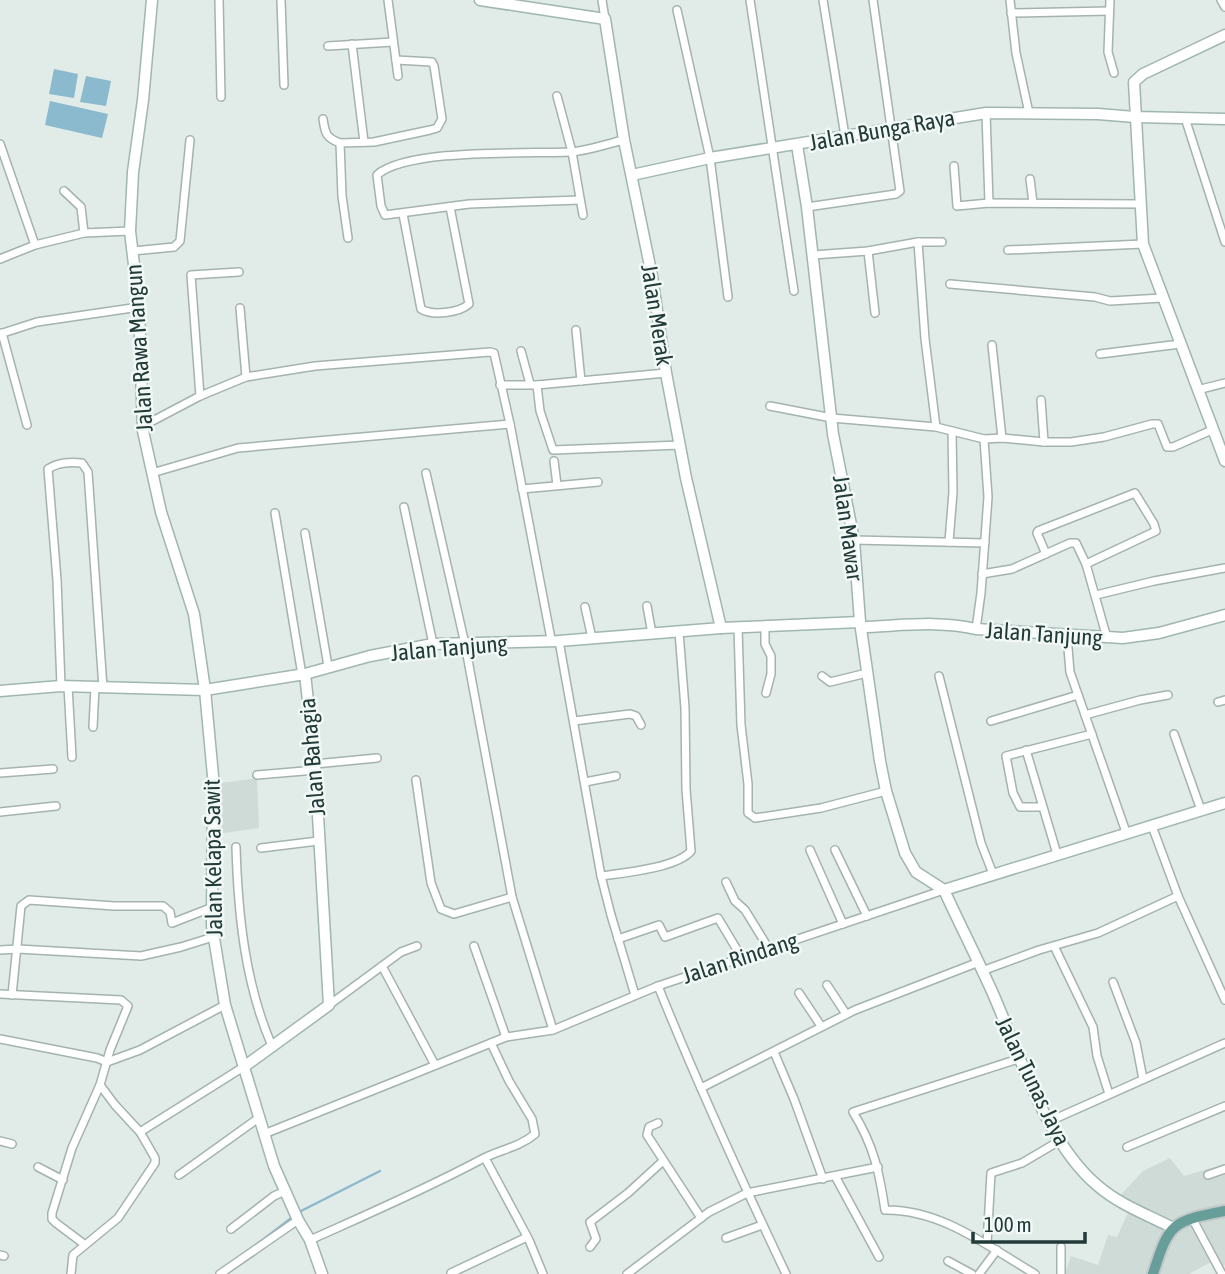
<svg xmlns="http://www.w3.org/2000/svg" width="1225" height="1274" font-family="'Asap Condensed',sans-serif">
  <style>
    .built { fill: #cfdbd7 }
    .water { fill: #8bb9cd }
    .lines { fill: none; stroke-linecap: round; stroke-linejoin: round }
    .stream { stroke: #8bb9cd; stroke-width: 2.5 }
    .street-casing { stroke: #a4b3b0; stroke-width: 10 }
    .secondary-casing { stroke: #a0b6b1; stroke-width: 13 }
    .primary-casing { stroke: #c1c8c7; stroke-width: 14 }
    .street { stroke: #fff; stroke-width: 7 }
    .secondary { stroke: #fff; stroke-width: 10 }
    .primary { stroke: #689e99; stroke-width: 10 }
    .labels { text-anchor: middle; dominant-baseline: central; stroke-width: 5; stroke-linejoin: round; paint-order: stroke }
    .street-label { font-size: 23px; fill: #223b38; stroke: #f1f8f5 }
  </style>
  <rect width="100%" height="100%" fill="#e1ebe8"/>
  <!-- built -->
  <g class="built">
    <path d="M257,778l2,50 -42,6 -3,-50z"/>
    <path d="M1170,1158l14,18 41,-12v101l-11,5 -3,-8 -22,12h-124l6,-18 27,9 10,-30 9,2 15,-33 -13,-7 24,-26z"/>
  </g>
  <!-- water -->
  <g class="water">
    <path d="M54,69l24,5 -4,24 -25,-4z"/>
    <path d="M86,76l25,5 -5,25 -26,-4z"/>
    <path d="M50,101l58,13 -6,24 -57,-13z"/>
  </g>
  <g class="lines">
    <!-- stream -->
    <g class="stream">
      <path d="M301,1211l79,-40"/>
      <path d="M251,1249l39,-30"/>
    </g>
    <!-- street casing -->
    <g class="street-casing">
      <g id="street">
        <path d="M219,0l2,97"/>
        <path d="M281,0l3,85"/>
        <path d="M388,0l10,76"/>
        <path d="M602,0l3,19"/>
        <path d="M750,0l44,291"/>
        <path d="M823,0l22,136"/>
        <path d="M1010,0l6,53 13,60"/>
        <path d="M1110,0l-2,52 6,21"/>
        <path d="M1221,0l4,7"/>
        <path d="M677,10l33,148 18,139"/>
        <path d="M1011,13l98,-2"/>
        <path d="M352,44l12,98"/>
        <path d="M328,46l65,-4"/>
        <path d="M557,96l15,56 11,63"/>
        <path d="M986,113l3,90"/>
        <path d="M1185,118l40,124"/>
        <path d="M323,119c2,14 3,19 17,24"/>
        <path d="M0,144l35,101"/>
        <path d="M954,166l3,40 32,-3 152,1"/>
        <path d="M1030,179l3,24"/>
        <path d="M64,191l17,16 3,26"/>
        <path d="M580,200l-111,4 -84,11 -4,-9 -4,-31c30,-27 151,-21 193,-23 18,-1 36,-8 54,-12"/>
        <path d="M807,207l89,-13 4,-3 -27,-191"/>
        <path d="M403,214l18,95c11,7 38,4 48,-5l-19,-97"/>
        <path d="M348,238l-6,-42 -2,-53 34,-1 56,-12 7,-2 5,-9 -8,-53 -2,-4 -36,-2"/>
        <path d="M918,242l7,97 11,88"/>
        <path d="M1008,250l135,-6"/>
        <path d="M133,251l41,-4 6,-6 10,-101"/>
        <path d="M868,251l7,62"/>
        <path d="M813,255l55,-4 50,-9h24"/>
        <path d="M0,259l35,-14 49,-12 46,-2"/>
        <path d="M950,284l145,13 15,4 52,-3"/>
        <path d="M240,308l6,69"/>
        <path d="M576,330l5,51"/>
        <path d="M2,333l25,92"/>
        <path d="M0,334l37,-12 102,-15"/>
        <path d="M992,345l10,93"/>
        <path d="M521,351l9,33"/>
        <path d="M1100,354l80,-10"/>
        <path d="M500,385h37l129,-12"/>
        <path d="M537,385l3,26 13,39 127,-5"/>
        <path d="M1197,390l28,-7"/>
        <path d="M200,396l-9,-121 48,-3"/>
        <path d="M1041,400l3,42"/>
        <path d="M770,406l62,12 104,9 48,12 18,-1 42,4h27l33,-5 48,-13h6l9,23h6l39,-17"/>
        <path d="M143,426l57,-30 46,-19 69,-11 175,-14 4,1 16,71 41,215"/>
        <path d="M554,461l3,24"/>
        <path d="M152,473l86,-25 272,-24"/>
        <path d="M426,473l39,171 47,253 41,133"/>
        <path d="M522,489l76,-7"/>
        <path d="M404,507l29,137"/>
        <path d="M275,513l27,162"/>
        <path d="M305,533l23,133"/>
        <path d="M854,540l131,3"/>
        <path d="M949,542l4,-50 -1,-61"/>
        <path d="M1046,554l-9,-21 1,-2 97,-38 19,31 2,7 -70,33"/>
        <path d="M982,574l30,-5 58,-26h6l10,21 21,74"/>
        <path d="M1096,595l58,-14 71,-13"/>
        <path d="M647,606l5,28"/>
        <path d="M585,607l7,31"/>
        <path d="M765,627v17l6,12v18l-5,19"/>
        <path d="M738,628l3,97 7,59v29l7,5 66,-10 65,-17"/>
        <path d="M976,629l5,-36 7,-96 -4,-58"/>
        <path d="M1067,636l3,36 56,160"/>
        <path d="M559,641l42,235 10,39 24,80"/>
        <path d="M822,676l8,6 37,-9"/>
        <path d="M939,676l42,167 12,31"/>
        <path d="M61,686l-4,-106 -9,-111c11,-7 22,-7 34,-6l6,9 15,216"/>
        <path d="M68,686l4,71"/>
        <path d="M1218,702l7,-2"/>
        <path d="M1085,715l55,-15 28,-5"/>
        <path d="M574,721l56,-7 6,2 5,9"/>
        <path d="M991,721l87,-26"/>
        <path d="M93,727l2,-40"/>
        <path d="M1174,734l27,76"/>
        <path d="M1026,750l31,104"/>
        <path d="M315,764l62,-6"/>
        <path d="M0,773l53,-4"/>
        <path d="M257,775l59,-5"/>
        <path d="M416,780l15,103 10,26 13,5 58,-17"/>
        <path d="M585,782l31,-6"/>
        <path d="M1042,807h-22l-7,-14 -7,-37 86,-22"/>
        <path d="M0,812l56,-6"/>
        <path d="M1152,826l26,70 47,104"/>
        <path d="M236,847c2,67 9,137 36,199"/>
        <path d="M261,848l57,-7"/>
        <path d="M810,850l33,74"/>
        <path d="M835,850l32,66"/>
        <path d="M601,876c22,-3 76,-8 90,-25l-5,-62 -1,-81 -6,-76"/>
        <path d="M726,882l9,19 10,9 24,39"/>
        <path d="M618,939l41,-14 6,12 53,-19 24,40"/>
        <path d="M474,946l32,91"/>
        <path d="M1054,946l39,81 4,29 12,38"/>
        <path d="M0,950l18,-1 123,7 40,-9 32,-10"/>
        <path d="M382,966l19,-14 16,-6"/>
        <path d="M982,971l57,-21 59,-17 80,-37"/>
        <path d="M1113,982l23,61 7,36"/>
        <path d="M827,985l19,29"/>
        <path d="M658,986c39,97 83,193 128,288"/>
        <path d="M799,993l22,33"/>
        <path d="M0,994l121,6 7,6 -18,44 -10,35 15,20 25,27 15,26v5l-37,55 -45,37 -2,19"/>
        <path d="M12,995l9,-89 8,-6 85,6h49l7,6 2,11 41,-16"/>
        <path d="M329,1005l53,-39 53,99"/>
        <path d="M0,1039l97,19 10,4"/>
        <path d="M774,1052l20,47 29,80"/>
        <path d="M1018,1059l-165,53c21,34 26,59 32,98 56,-1 104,37 150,64"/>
        <path d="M107,1062l33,-12 85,-45"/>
        <path d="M701,1088l154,-78 124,-48"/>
        <path d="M1050,1121l175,-78"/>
        <path d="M658,1123l-9,4 -2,8 54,83"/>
        <path d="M140,1132l105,-66"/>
        <path d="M264,1134l242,-97 47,-7 105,-44 286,-96"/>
        <path d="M0,1141l12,3"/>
        <path d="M1127,1147l98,-41"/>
        <path d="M485,1158l44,82 14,34"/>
        <path d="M38,1167l25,13"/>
        <path d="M179,1175l81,-58"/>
        <path d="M1208,1175l17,-6"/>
        <path d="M835,1176l44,81"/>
        <path d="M1192,1218l30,56"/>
        <path d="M231,1229l43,-33 11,-5"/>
        <path d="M726,1238l36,-13"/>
        <path d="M310,1240c58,-26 116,-51 172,-81 17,-9 38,-12 53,-25l-3,-15 -23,-38 -18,-38"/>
        <path d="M84,1244l-28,-21 -4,-4v-6l20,-65 28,-63"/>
        <path d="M987,1244l4,-71 31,-10 39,-23"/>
        <path d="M590,1247l6,-8 -6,-17 38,-29 35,-32"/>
        <path d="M0,1255l4,1"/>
        <path d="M948,1261l24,13"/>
        <path d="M451,1273l76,-36"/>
        <path d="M220,1274l78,-54"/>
        <path d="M627,1274l82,-62 38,-19 131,-26"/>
        <path d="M979,1274l18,-24"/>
        <path d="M1061,1274v-27"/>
      </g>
    </g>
    <!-- secondary casing -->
    <g class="secondary-casing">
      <g id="secondary">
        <path d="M152,0l-9,100 -10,72 -3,59 9,76 4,124 18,81 33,102 11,76 8,86 -1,150 13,79 49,161 24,54 12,20 12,34"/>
        <path d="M480,0l125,19 19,121 28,136 14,97 20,105 35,150"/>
        <path d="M1225,35l-82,39 -9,8 9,162 82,217"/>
        <path d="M797,145l10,62 26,227 21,106 6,82 20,139 6,30 19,62 11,19 28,18"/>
        <path d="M632,175l78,-17 276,-45 112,1 37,3 90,2"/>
        <path d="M861,627c38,-1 78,-7 115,2l147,9 36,-5 66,-18"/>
        <path d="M0,691l61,-5 144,4 100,-16 65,-18 63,-12 126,-3 162,-13 139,-6"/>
        <path d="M944,890c16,35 34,70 50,106 26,60 53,148 104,190 22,19 50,29 75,42"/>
        <path d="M944,890l281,-87"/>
        <path d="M245,1066l84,-61 -14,-241 -10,-90"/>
      </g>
    </g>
    <!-- primary casing -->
    <g class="primary-casing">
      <path id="primary" d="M1153,1274c16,-51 19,-53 72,-63"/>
    </g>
    <!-- street -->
    <use href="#street" class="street"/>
    <!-- secondary -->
    <use href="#secondary" class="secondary"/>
    <!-- primary -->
    <use href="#primary" class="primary"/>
  </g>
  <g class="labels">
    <!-- street labels -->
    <g class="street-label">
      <text transform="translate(882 130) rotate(-10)">Jalan Bunga Raya</text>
      <text transform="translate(657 315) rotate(81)">Jalan Merak</text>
      <text transform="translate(139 348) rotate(-94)">Jalan Rawa Mangun</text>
      <text transform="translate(848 528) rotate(82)">Jalan Mawar</text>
      <text transform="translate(1044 634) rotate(4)">Jalan Tanjung</text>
      <text transform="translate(449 648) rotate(-5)">Jalan Tanjung</text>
      <text transform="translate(312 757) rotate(-95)">Jalan Bahagia</text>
      <text transform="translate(213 858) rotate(-91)">Jalan Kelapa Sawit</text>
      <text transform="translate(740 958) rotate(-18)">Jalan Rindang</text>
      <text transform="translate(1033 1081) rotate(64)">Jalan Tunas Jaya</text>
    </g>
  </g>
  <!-- scale -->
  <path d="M973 1232v10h112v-10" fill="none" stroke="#223b38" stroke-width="3.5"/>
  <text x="984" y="1232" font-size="21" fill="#223b38" stroke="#f1f8f5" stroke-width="5" paint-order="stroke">100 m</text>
</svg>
